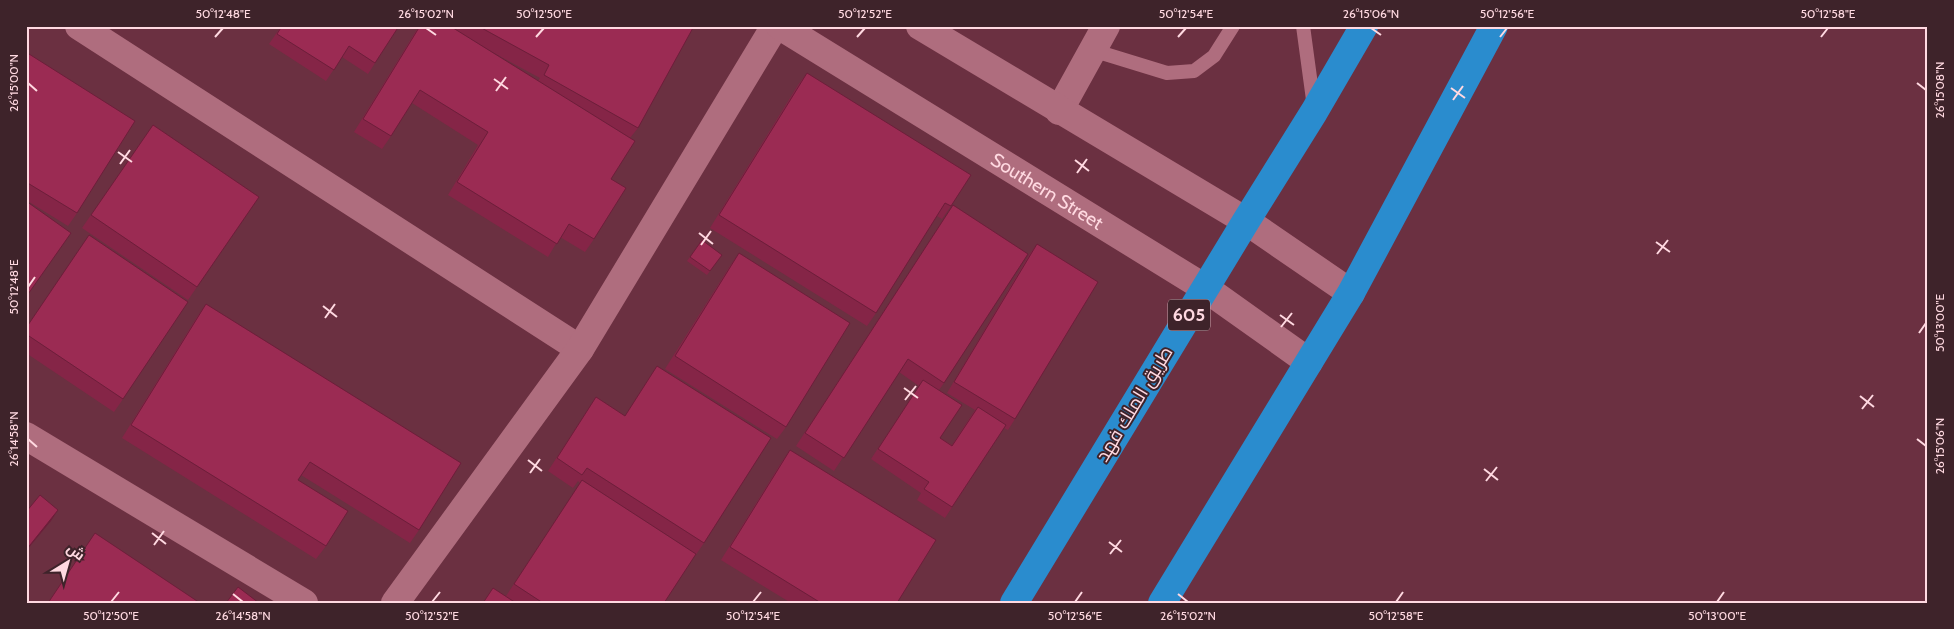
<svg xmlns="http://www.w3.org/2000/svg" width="1954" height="629" font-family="Cabin,Cairo,sans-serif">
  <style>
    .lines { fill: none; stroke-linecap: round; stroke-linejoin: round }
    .service { stroke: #af6d7e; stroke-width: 14 }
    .minor { stroke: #af6d7e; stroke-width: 28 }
    .secondary { stroke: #af6d7e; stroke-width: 28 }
    .motorway { stroke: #2a8cce; stroke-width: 28 }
    .wall { fill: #852547; fill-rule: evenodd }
    .shaded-wall { fill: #6c1e3a }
    .building { fill: #9b2b53; stroke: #6c1e3a }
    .ticks { fill: none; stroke: #ffd9e1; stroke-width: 2 }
    .labels { text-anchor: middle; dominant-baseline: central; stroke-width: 4; stroke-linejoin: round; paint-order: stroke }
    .shield { fill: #3e232a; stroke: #c5a2aa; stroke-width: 1 }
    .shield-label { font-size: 18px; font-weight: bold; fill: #ffd9e1 }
    .street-label { font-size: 19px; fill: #ffd9e1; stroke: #3e232a }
    .neatline { fill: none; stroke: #ffd9e1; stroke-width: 2 }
    .ticks-label { font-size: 12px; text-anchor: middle; fill: #ffd9e1 }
  </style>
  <rect width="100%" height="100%" fill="#6b3041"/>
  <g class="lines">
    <!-- service -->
    <g class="service">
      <path d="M1303,26l11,81"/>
      <path d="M1092,50l75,23 27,-2 20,-15 19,-30"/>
    </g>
    <!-- minor -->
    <g class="minor">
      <path d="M79,26l501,323"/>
      <path d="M1059,111l47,-85"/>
      <path d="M26,436l278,167"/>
      <path d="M395,603l185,-254 195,-323"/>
    </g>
    <!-- secondary -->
    <g class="secondary">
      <path id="s1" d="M780,26l425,262 104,74"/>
      <path d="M920,26l326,195 105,72"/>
    </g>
    <!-- motorway -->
    <g class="motorway">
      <path d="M1014,603l232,-382 68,-109 50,-86"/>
      <path d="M1162,603l189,-310 143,-267"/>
    </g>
  </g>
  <!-- wall -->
  <g class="wall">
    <path d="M278,26h121l-31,48 -26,-17 -16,24 -57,-37 11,-16z"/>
    <path d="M419,26h275l-56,102 -8,10 -19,41 -17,60 -9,13 -25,-15 -12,20 -100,-62 30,-50 -66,-42 -21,33 -9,13 -28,-17zM481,46l59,32 -2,3z"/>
    <path d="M26,57l51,156 -9,13 -42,-26z"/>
    <path d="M807,73l144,133 -9,13 -5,-3 -61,97 -9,13 -157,-98 88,-143z"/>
    <path d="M153,125l106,72 -71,103 -106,-72z"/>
    <path d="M953,205l-9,178 -5,7 1,48 12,7 23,-35 -28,-17 82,-138 8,-11 -22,175 -7,11 -4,-2 -59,90 -28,-18 4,-7 -50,-34 48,-73 -20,-14 -65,99 -38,-25z"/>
    <path d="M739,253l47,174 -9,12 -112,-70 65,-103z"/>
    <path d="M722,255l-15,20 -20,-14 3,-4z"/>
    <path d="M206,304l213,226 -9,13 -109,-68 -3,5 28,66 -10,13 -194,-121 75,-121z"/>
    <path d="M26,328l97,71 -9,13 -88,-59z"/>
    <path d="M657,366l47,177 -9,13h-1l-30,47h-181l23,-7 74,-113 -2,-2 -5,7 -25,-17 48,-74 29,19z"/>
    <path d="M790,450l107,153h-106l-70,-43 60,-97z"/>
  </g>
  <!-- shaded-wall -->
  <path class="shaded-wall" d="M58,510l-7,11 -25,30v-1z"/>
  <!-- building -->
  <g class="building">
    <path d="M282,26h117l-24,37 -26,-17 -15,24 -57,-36z"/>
    <path d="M420,26h30l185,115 -24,38 15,9 -32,51 -25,-15 -12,20 -100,-62 31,-50 -68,-42 -29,46 -28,-17z"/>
    <path d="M478,26h216l-56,102 -94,-53 5,-10z"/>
    <path d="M29,54l106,67 -58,92 -51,-31v-124z"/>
    <path d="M807,73l164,102 -20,31 -6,-3 -69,110 -157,-98z"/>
    <path d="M153,125l106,72 -62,90 -106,-72z"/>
    <path d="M26,201l45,32 -45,64z"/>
    <path d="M953,205l75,49 -84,129 -36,-24 -64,99 -39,-25z"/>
    <path d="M89,235l99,67 -65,97 -97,-65v-6z"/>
    <path d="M702,240l20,15 -12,16 -20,-14z"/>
    <path d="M1037,244l61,38 -83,137 -61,-37z"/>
    <path d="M739,253l111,70 -64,104 -111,-71z"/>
    <path d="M206,304l255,159 -42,67 -109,-68 -12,18 50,31 -22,35 -195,-121z"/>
    <path d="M657,366l114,72 -67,105 -117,-75 -5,7 -25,-17 39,-61 29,19z"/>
    <path d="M923,380l39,25 -22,33 12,8 26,-39 28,18 -54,82 -28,-18 5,-7 -51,-33z"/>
    <path d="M790,450l146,90 -39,63h-76l-91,-56z"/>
    <path d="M582,480l114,74 -32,49h-121l-29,-19z"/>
    <path d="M40,495l18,15 -32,40v-38z"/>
    <path d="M95,533l105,70h-152z"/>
    <path d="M238,587l21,16h-33z"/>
    <path d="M493,588l23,15h-33z"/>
    <path d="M26,598l4,3 -2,2h-2z"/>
  </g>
  <!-- ticks -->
  <path class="ticks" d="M426,28l10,7M1371,28l10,7M215,37l8,-9M536,37l8,-9M857,37l8,-9M1178,37l8,-9M1500,37l7,-9M1821,37l7,-9M494,79l14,10M28,83l9,8M1917,83l9,7M1451,88l14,10M496,91l10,-14M1453,100l10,-14M118,152l14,10M1075,160l14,11M120,164l10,-14M1077,173l10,-14M699,233l14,11M1656,242l14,10M701,245l10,-14M1657,254l11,-14M28,287l7,-10M323,306l14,11M1280,315l14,10M325,318l10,-14M1281,327l11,-14M1919,333l7,-10M904,388l14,10M1860,396l14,11M905,400l11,-14M1862,409l11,-14M28,439l9,8M1917,439l9,7M528,460l14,11M1484,469l14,11M530,473l10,-14M1486,481l11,-14M152,533l14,11M1109,542l13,10M154,545l10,-14M1110,554l11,-14M233,594l10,8M1178,594l10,8M111,602l8,-10M432,602l8,-10M753,602l8,-10M1075,602l7,-10M1396,602l7,-10M1717,602l7,-10"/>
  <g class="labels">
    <!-- shield labels -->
    <rect class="shield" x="1168" y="299.5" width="42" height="31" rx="4"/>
    <g class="shield-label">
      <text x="1189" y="315">605</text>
    </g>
    <!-- street labels -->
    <g class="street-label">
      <text stroke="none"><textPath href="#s1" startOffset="314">Southern Street</textPath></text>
      <text transform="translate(1134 404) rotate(-59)">طريق الملك فهد</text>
    </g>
  </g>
  <!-- border -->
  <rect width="1954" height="629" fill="none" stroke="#3e232a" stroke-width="55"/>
  <!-- north arrow -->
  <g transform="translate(68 562) rotate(37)" stroke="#3e232a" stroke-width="4" paint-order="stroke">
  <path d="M0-4L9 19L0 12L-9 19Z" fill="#ffd9e1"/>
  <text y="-8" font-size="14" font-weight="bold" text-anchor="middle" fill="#ffd9e1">ش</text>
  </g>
  <rect x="28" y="28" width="1898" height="574" class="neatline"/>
  <g class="ticks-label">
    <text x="223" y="18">50°12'48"E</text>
    <text x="426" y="18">26°15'02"N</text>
    <text x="544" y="18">50°12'50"E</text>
    <text x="865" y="18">50°12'52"E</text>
    <text x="1186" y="18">50°12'54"E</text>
    <text x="1371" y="18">26°15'06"N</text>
    <text x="1507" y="18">50°12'56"E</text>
    <text x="1828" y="18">50°12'58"E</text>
    <text transform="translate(14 83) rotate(-90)" y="4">26°15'00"N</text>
    <text transform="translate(1940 90) rotate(-90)" y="4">26°15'08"N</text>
    <text transform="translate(14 287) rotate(-90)" y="4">50°12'48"E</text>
    <text transform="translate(1940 323) rotate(-90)" y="4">50°13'00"E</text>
    <text transform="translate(14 439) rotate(-90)" y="4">26°14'58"N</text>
    <text transform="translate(1940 446) rotate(-90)" y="4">26°15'06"N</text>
    <text x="111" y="620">50°12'50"E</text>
    <text x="243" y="620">26°14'58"N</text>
    <text x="432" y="620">50°12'52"E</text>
    <text x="753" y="620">50°12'54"E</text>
    <text x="1075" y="620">50°12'56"E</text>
    <text x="1188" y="620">26°15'02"N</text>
    <text x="1396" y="620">50°12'58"E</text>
    <text x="1717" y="620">50°13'00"E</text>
  </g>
</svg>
